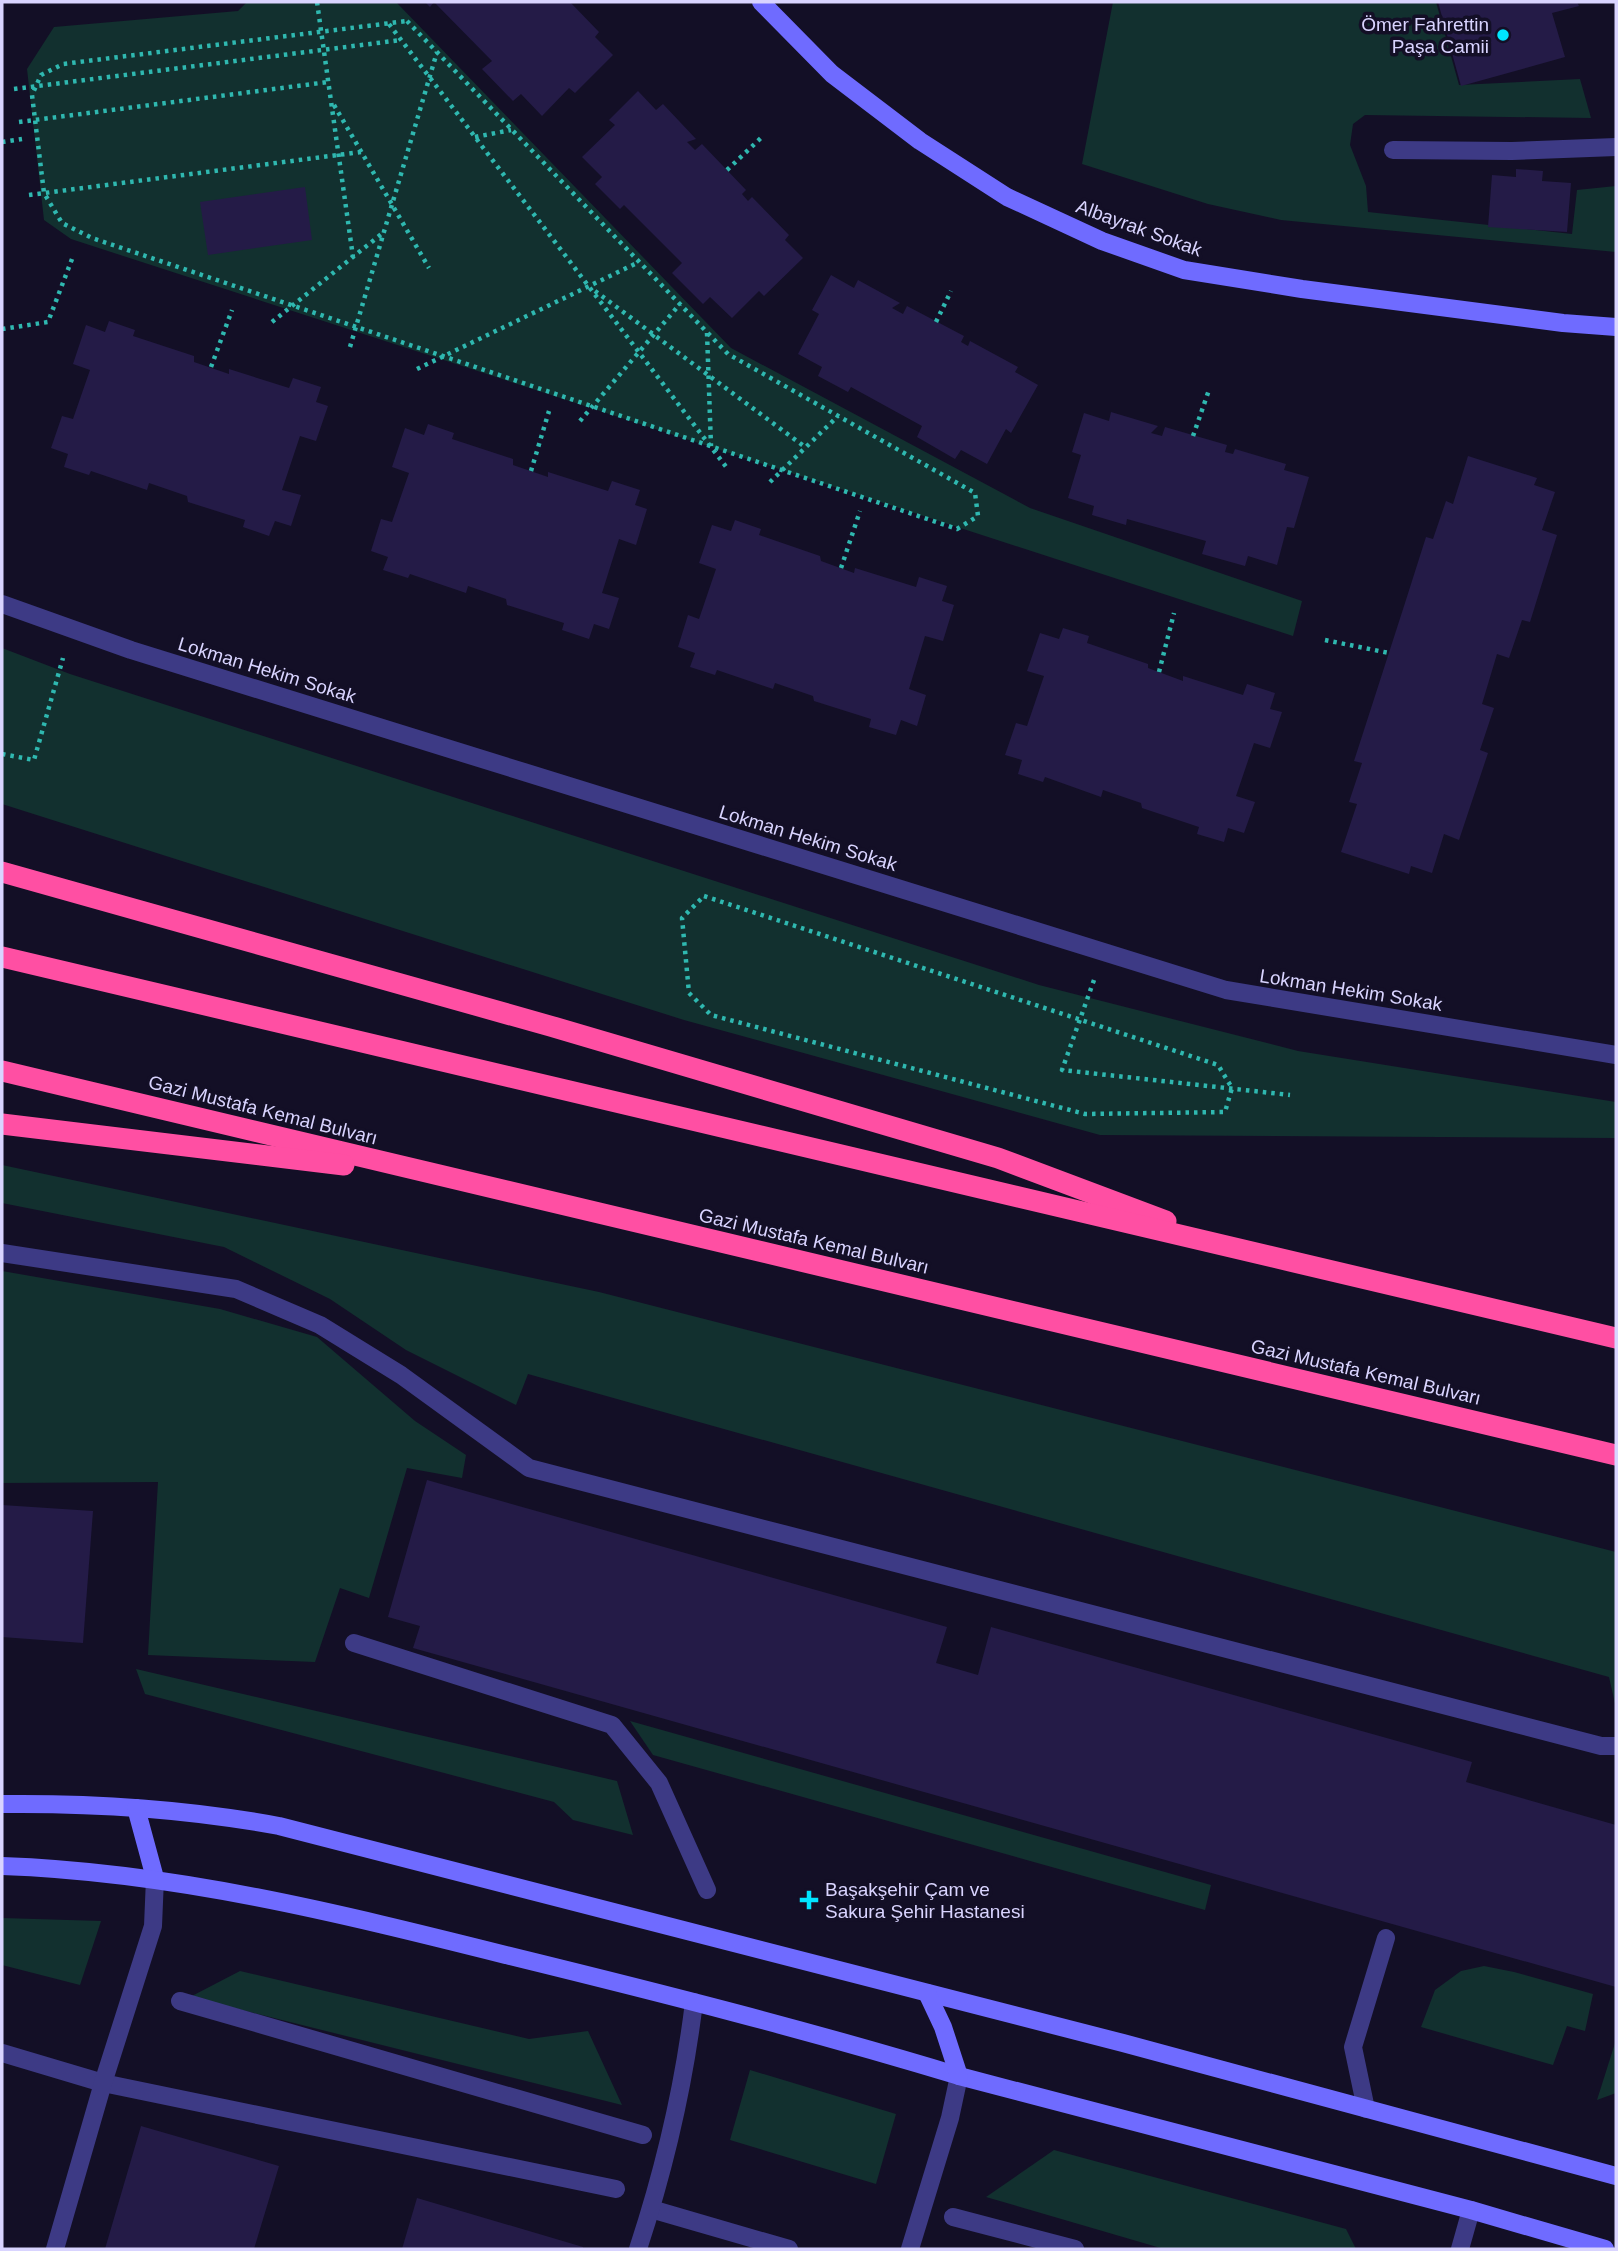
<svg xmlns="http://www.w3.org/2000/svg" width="1618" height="2251" font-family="Helvetica,sans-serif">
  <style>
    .green { fill: #12302f }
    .building { fill: #241b47 }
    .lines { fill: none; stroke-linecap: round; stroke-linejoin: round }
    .path { stroke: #2fb8b0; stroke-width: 4.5; stroke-dasharray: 3.5 5; stroke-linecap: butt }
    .lane { stroke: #3d3a85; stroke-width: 18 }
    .street { stroke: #3d3a85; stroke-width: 18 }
    .secondary { stroke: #6f6bff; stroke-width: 18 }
    .highway { stroke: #ff4fa3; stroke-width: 21 }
    .poi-dot { fill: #00e5ff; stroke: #130f26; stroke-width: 2.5 }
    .labels { text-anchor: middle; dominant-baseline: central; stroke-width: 7; stroke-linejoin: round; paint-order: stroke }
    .poi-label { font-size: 19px; fill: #d9d4ff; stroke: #130f26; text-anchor: end }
    .street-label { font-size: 19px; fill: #d9d4ff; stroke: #130f26 }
  </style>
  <rect width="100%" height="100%" fill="#130f26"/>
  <!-- green -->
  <g class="green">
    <path d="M247,2h149l335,346 299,160 272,93 -9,35 -1222,-397 -27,-19 -17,-151 27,-42 184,-16z"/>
    <path d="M1113,2h323l23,83 121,-6 11,39 -226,-3 -12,9 -3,21 16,41 2,26 204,22 5,-44 39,-4v66l-335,-32 -73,-16 -126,-40z"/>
    <path d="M2,648l68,26 969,311 259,66 318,51v36l-516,-3 -416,-115 -682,-216z"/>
    <path d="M2,1165l597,127 1017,260v156l-7,-31 -1081,-303 -12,31 -110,-55 -76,-51 -106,-52 -222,-44z"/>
    <path d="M2,1271l218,38 97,28 98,84 51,34 -4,23 -55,-10 -38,130 -29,-10 -25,74 -167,-7 10,-173 -156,1z"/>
    <path d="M136,1669l481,112 16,54 -60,-15 -19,-18 -409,-108z"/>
    <path d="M630,1721l581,164 -6,25 -552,-155z"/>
    <path d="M2,1918l99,3 -21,64 -78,-20z"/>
    <path d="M1484,1966l30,6 79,22 -8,37 -18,-5 -14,39 -132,-38 14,-37 26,-19z"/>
    <path d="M240,1971l289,68 59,-8 34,74 -432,-108z"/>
    <path d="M1616,2040v53l-19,7z"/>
    <path d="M750,2070l146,44 -20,70 -146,-44z"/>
    <path d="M1054,2150l292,79 10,20h-192l-178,-52z"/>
  </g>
  <!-- building -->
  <g class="building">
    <path d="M425,2h145l29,30 -4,5 18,18 -38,38 -6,-5 -27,28 -21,-22 -8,7 -31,-32 10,-8 -58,-59 -4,5z"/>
    <path d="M1438,2h139l2,4 -27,7 13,44 -104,29z"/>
    <path d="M638,91l18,19 7,-6 33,35 -9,3 8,8 7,-6 44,46 -4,4 6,7 4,-4 37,38 -4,5 18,18 -39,38 -5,-5 -27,27 -22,-21 -7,7 -31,-31 10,-10 -58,-58 -4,4 -25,-25 7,-7 -20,-20 33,-32 -6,-5z"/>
    <path d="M1516,169l27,2 -1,10 29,2 -4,49 -79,-5 4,-52 24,2z"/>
    <path d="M305,187l7,53 -104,15 -8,-53z"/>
    <path d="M831,275l23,13 4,-8 42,23 -8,5 11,6 4,-8 57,30 -3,6 7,4 2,-5 48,26 -3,5 23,13 -27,48 -5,-4 -19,35 -26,-14 -6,9 -38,-22 5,-11 -71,-39 -3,5 -30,-16 4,-9 -24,-13 21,-40 -7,-4z"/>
    <path d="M109,321l26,9 -2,6 61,20v6l35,12v-5l60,19 4,-10 28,9 -5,15 12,4 -12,35 -16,-5 -18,54 19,5 -10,31 -16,-5 -6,15 -26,-9 2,-7 -57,-18 -1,-6 -38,-13 -2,7 -56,-19 -2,4 -25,-8 4,-13 -17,-6 11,-32 11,3 17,-49 -17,-6 13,-39 19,7z"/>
    <path d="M1111,412l47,14 -7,7 11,3 3,-9 62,18 -2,7 8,2 2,-5 51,15 -2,6 25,7 -15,51 -7,-1 -10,38 -29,-9 -3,10 -43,-12 4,-13 -79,-22 -1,6 -34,-10 2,-9 -26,-8 13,-43 -9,-3 12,-39 25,8z"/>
    <path d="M428,424l26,9 -2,6 61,20v6l35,12v-5l60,19 4,-10 28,9 -5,15 12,4 -11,36 -17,-6 -17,54 17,5 -10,31 -15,-5 -5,15 -27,-9 2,-7 -57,-18 -1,-6 -38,-13 -2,7 -56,-19 -2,4 -25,-8 5,-13 -17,-6 10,-32 11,3 17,-49 -17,-6 13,-39 19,7z"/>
    <path d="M1468,456l69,22 -3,7 21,7 -13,38 15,5 -27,87 -8,-2 -13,38 -12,-4 -15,50 12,4 -14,42 8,3 -29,87 -15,-6 -12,39 -21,-7 -2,8 -68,-22 16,-48 -8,-2 13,-39 -8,-2 51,-158 21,-66 7,2 13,-38 7,3z"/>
    <path d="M735,520l26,9 -2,6 61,21 1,5 33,12 1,-5 61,19 3,-10 28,9 -5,15 12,4 -11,36 -18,-5 -16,53 17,6 -9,31 -16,-6 -5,15 -27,-8 2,-8 -57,-18 -1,-5 -38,-13 -2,6 -56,-19 -2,5 -25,-8 5,-14 -17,-6 10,-32 11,4 17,-50 -17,-6 13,-38 19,6z"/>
    <path d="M1063,628l26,8 -2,7 61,21v4l35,13v-5l60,19 4,-11 28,9 -5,16 12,3 -12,36 -16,-5 -18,53 19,6 -11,31 -16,-5 -4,14 -27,-8 2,-7 -57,-19 -1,-5 -38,-13 -2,7 -56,-20 -2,5 -25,-8 4,-14 -17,-5 11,-32 11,3 17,-50 -17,-5 13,-38 19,6z"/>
    <path d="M427,1480l520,147 -11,36 42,12 13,-48 481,135 -6,20 150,43v162l-1203,-339 7,-22 -32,-9z"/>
    <path d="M2,1505l91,6 -10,132 -81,-6z"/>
    <path d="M141,2126l138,40 -25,83h-149z"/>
    <path d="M417,2198l166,49v2h-181z"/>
  </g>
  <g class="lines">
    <!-- path -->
    <g class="path">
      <path d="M317,2l36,255"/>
      <path d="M407,21l321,333 247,139 3,23 -21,13 -865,-291 -30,-15 -18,-30 -12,-98 9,-20 22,-11z"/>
      <path d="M389,24l338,444"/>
      <path d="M14,89l387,-49"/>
      <path d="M334,105l95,163"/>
      <path d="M19,122l309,-40"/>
      <path d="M475,137l36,-7"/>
      <path d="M2,142l20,-3"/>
      <path d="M727,170l35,-33"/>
      <path d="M29,195l332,-43"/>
      <path d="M595,291l210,156"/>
      <path d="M272,322l112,-90"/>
      <path d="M936,322l15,-31"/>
      <path d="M2,329l46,-7 24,-63"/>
      <path d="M707,333l4,113"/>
      <path d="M350,347l87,-295"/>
      <path d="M211,367l21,-57"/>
      <path d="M417,369l222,-107"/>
      <path d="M580,421l100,-117"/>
      <path d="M1193,436l16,-46"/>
      <path d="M531,471l18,-60"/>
      <path d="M770,482l68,-66"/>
      <path d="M841,568l19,-57"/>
      <path d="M1325,640l64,13"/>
      <path d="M1159,672l15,-59"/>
      <path d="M2,754l32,6 29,-102"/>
      <path d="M704,896l514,169 14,23 -7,24 -140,2 -374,-99 -22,-22 -7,-75z"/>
      <path d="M1094,980l-32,90 228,25"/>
    </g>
    <!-- lane -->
    <g class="lane">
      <path d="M1393,150l119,1 104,-4"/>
      <path d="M2,1253l234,36 84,36 81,50 128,93 1072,278h15"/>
      <path d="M354,1643l258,82 47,58 48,107"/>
      <path d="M180,2001l463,134"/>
      <path d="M2,2053l101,30 513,106"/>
      <path d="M1366,2109l-13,-62 33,-109"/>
      <path d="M651,2209l138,40"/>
      <path d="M953,2217l122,32"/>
      <path d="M55,2249l48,-166 50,-157 2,-48"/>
      <path d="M638,2249c26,-79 46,-164 56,-247"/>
      <path d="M910,2249l40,-131 9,-42"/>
      <path d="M1460,2249l11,-39"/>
    </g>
    <!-- street -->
    <path class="street" d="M2,604l129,46 1095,340 390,65"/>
    <!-- secondary -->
    <g class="secondary">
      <path d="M761,2l71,72 88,67 87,56 95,44 82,29 118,19 261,34 53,4"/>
      <path d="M2,1804c92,-1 186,5 277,22l844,217 493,133"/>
      <path d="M136,1808l19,70"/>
      <path d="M2,1866c173,6 340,48 508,90 151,37 301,75 449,120l512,134 134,39"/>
      <path d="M927,1993l16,34 16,49"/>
    </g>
    <!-- highway -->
    <g class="highway">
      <path d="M2,872l548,154 448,132 168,63"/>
      <path d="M2,957l1614,381"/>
      <path d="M2,1071l1614,384"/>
      <path d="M2,1124l342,41"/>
    </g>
  </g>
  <!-- markers -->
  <g class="poi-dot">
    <circle cx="1503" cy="35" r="7"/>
    <path d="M805.5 1889.5h7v7h7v7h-7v7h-7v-7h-7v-7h7z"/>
  </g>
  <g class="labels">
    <!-- poi labels -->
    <g class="poi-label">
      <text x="1489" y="24">Ömer Fahrettin<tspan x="1489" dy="22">Paşa Camii</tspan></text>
      <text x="825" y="1889" text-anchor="start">Başakşehir Çam ve<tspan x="825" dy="22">Sakura Şehir Hastanesi</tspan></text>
    </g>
    <!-- street labels -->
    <g class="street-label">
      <text transform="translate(1139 228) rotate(20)">Albayrak Sokak</text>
      <text transform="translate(267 670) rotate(17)">Lokman Hekim Sokak</text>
      <text transform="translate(808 838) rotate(17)">Lokman Hekim Sokak</text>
      <text transform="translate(1351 990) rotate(9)">Lokman Hekim Sokak</text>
      <text transform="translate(263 1110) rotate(14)">Gazi Mustafa Kemal Bulvarı</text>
      <text transform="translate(814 1241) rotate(13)">Gazi Mustafa Kemal Bulvarı</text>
      <text transform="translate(1366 1372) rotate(13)">Gazi Mustafa Kemal Bulvarı</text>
    </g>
  </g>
  <!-- border -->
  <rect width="1618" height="2251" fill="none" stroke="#d9d4ff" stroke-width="7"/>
</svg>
